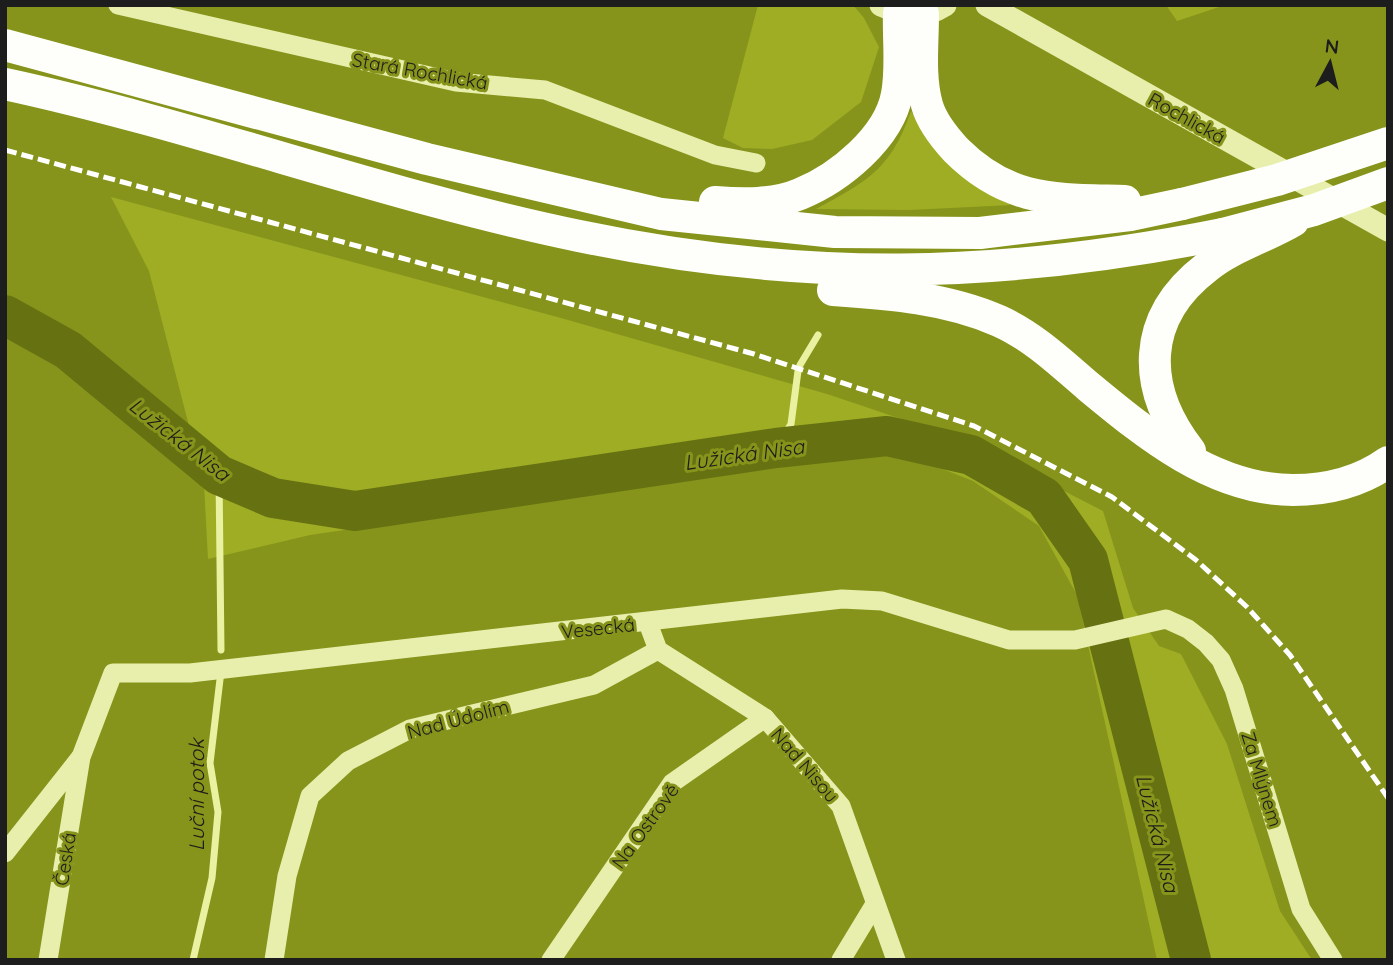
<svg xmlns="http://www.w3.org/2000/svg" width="1393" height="965" font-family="Quicksand,sans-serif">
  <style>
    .green { fill: #9fad24 }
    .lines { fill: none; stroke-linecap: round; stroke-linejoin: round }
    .stream { stroke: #eaf1a0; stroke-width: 7 }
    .river { stroke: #667212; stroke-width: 40 }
    .minor { stroke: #e8efad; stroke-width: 19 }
    .tertiary { stroke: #e8efad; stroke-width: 23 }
    .trunk { stroke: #fefffa; stroke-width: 32 }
    .rail { stroke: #fff; stroke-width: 5; stroke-dasharray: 12 5; stroke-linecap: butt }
    .trunk-bridge { stroke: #fefffa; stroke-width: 32 }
    .labels { text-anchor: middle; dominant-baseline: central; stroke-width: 6; stroke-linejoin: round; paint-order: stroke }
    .street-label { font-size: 19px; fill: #1d1d1d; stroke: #86941b }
    .water-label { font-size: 21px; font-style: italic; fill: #1c1c19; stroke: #86941b }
  </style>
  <rect width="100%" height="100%" fill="#86941b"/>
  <!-- green -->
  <g class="green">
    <path d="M758,5h95l11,13 15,29 -18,55 -49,38 -40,9 -29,-1 -20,-10z"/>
    <path d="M1166,5h59l-48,16z"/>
    <path d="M911,111c30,47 49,70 100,94l-102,5 -93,-1c52,-28 75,-40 95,-98z"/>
    <path d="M111,197l450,121 266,76 140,47 136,70 30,97 26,38 22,8 46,90 53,167 32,49h-155l-80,-365 -38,-69 -66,-45 -78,-31 -585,85 -102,24 -4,-75 -55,-213z"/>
  </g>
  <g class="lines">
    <!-- stream -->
    <g class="stream">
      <path d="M800,365l18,-30"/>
      <path d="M776,448l15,-24 7,-53"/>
      <path d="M219,475l2,175"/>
      <path d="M193,960l19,-82 6,-66 -8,-49 11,-92"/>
    </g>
    <!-- river -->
    <path class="river" d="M5,315l63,35 151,125 54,23 82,13 421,-63 111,-12 84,19 73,42 44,63 103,400"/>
    <!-- minor -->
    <g class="minor">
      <path d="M118,5l338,77 89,8 170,65 41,8"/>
      <path d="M648,623l10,27 107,68 76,88 55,154"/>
      <path d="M5,853l75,-95"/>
      <path d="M48,960l33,-203 32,-84h77l652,-74 40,2 127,39h66l91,-21 22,10 18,14 15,17 13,29 67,220 32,51"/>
      <path d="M274,960l13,-84 23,-80 38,-35 62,-32 184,-44 64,-35"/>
      <path d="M551,960l121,-177 93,-65"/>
      <path d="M841,960l34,-56"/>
    </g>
    <!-- tertiary -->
    <g class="tertiary">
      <path d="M881,5c22,10 42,14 64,0"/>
      <path d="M987,5l401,225"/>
    </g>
    <!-- trunk -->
    <g class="trunk">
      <path d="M923,14c0,30 -4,62 4,91 5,17 17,32 29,45 53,53 100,49 169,51"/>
      <path d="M5,45l422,114 234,55 174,18 145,1 150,-18 52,-11"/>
      <path d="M5,84c194,42 380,112 574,152 225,47 419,43 644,-2"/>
      <path d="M715,202c28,2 59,3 85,-8 39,-16 89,-56 97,-100 5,-26 1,-55 2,-81"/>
      <path d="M833,290c57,4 114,8 166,31 34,15 63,43 90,66 58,48 125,103 204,103 33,0 67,-8 95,-28"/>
      <path d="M1190,451c-49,-63 -50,-133 17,-184 24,-20 59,-30 86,-46"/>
    </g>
    <!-- rail -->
    <path class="rail" d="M5,150l749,204 220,72 138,71 84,63 51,47 43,48 98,143"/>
    <!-- trunk-bridge -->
    <g class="trunk-bridge">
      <path d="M1182,204l95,-24 111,-37"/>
      <path d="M1223,234l91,-24 74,-27"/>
    </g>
  </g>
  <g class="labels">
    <!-- street labels -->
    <g class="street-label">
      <text transform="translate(420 71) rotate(10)">Stará Rochlická</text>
      <text transform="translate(1187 118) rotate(29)">Rochlická</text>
      <text transform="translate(598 628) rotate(-6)">Vesecká</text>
      <text transform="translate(458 719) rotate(-15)">Nad Údolím</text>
      <text transform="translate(805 765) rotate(49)">Nad Nisou</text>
      <text transform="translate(1262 779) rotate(73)">Za Mlýnem</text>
      <text transform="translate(645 826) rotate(-54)">Na Ostrově</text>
      <text transform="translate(65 859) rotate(-81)">Česká</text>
    </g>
    <!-- water labels -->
    <g class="water-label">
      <text transform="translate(180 439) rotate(38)">Lužická Nisa</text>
      <text transform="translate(744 454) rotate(-8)">Lužická Nisa</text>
      <text transform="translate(196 795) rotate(-90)">Luční potok</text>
      <text transform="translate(1158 833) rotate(76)">Lužická Nisa</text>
    </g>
  </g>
  <!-- border -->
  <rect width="1393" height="965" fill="none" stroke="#1d1d1d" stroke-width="14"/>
  <!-- north arrow -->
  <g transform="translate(1330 63) rotate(7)" stroke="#86941b" stroke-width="5" paint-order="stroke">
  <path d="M0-5L12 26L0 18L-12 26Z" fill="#1d1d1d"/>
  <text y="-10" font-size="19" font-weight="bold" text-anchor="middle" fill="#1d1d1d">N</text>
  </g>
</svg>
